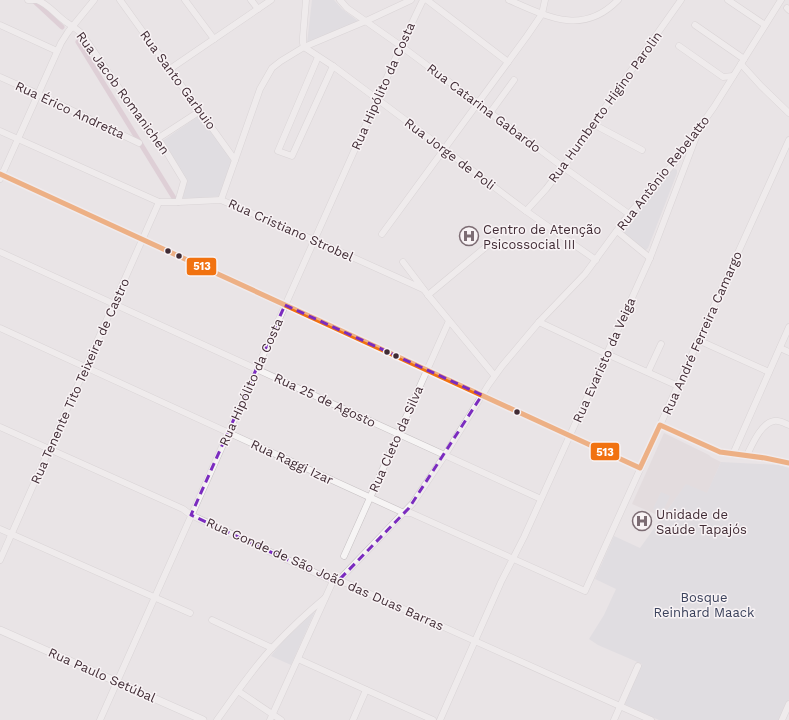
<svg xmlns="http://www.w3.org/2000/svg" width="789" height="720" font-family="'Work Sans',sans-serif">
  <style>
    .built { fill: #dcd3d6 }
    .green { fill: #d5d5dc }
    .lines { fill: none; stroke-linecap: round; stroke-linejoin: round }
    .canal { stroke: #d1b6c4; stroke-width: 5 }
    .minor-casing { stroke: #c6c1c3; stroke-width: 7 }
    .major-casing { stroke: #c6c1c3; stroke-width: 8 }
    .minor { stroke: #f6f4f4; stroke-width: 6 }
    .major { stroke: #f8f7f7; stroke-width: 7 }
    .bus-1-casing { stroke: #f8f3f5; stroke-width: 8 }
    .bus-1 { stroke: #f17210; stroke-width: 5 }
    .marked { fill: none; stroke: #7b2cbf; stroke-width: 3; stroke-dasharray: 8 5; stroke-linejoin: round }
    .bus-dot { fill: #412c35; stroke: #f8f3f5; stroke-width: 1.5 }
    .labels { text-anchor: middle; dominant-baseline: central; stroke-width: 3; stroke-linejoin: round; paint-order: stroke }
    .street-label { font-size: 13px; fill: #412c35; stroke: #f8f3f5 }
    .poi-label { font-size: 13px; fill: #412c35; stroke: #f8f3f5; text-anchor: start }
    .park-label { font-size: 13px; fill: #3b425c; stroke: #f8f3f5 }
    .line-badge { stroke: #f8f3f5; stroke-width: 1.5 }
    .badge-label { font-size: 11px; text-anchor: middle; font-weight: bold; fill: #fff }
  </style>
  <rect width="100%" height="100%" fill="#e9e4e6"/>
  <!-- built -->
  <path class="built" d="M664,433l45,22 2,2 10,5 -14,32 -21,-9 -24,32 -30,-13z"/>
  <!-- green -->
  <g class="green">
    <path d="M312,0h22l8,9 16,12 -51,23z"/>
    <path d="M200,115l32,46 -11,35 -39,4 5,-19 -26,-39z"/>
    <path d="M675,169l2,1v3l-29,75 -2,2h-2l-19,-16 -2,-3 1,-2 8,-13 40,-46z"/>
    <path d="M721,462l58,3 10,3v231l-9,21h-121l-35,-16 18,-40 -44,-19 -9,-6 15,-24 12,-26 -21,-10 19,-43 26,12 46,-64 21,9z"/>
    <path d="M661,492l9,4 -8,17 -9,-4z"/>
    <path d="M315,611l-24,54 -20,-9 12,-15z"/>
  </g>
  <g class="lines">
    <!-- canal -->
    <g class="canal">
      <path d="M33,0l29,27"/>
      <path d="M78,42l96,156"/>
    </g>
    <!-- minor casing -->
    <g class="minor-casing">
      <g id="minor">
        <path d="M28,0h9"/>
        <path d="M37,0c11,4 19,15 29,22 6,4 11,7 16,12l69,101 6,4 4,4 23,38 -6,21"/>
        <path d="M120,0l115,160"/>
        <path d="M185,0l29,39"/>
        <path d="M251,0l7,9"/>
        <path d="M306,0l-3,37v6l1,4 29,19 111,83 82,62 70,49"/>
        <path d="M340,0l7,8 54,38 162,121 66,47"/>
        <path d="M427,0l81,62"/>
        <path d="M509,0c39,17 74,36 109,0"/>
        <path d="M728,0l37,25"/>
        <path d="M787,8l2,2"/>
        <path d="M0,25l57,26"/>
        <path d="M695,25l49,34"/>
        <path d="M679,46l44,31 10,-1"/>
        <path d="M318,57l-40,94 14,5 41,-90"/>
        <path d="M741,64l20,22 28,27"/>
        <path d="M170,69l101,-69"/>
        <path d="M0,77l38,17 101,49"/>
        <path d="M490,113l24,-33"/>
        <path d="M593,124l49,26"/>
        <path d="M0,131l159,71h19l43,-2 93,40 109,49"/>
        <path d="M157,139l43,-28"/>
        <path d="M0,174l640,294"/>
        <path d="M0,179l61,-136 7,-11 26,-32"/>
        <path d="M221,200l39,-111 12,-21 9,-7 23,-14 62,-26 45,-21"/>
        <path d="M526,211l20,-22 17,-22 118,-167"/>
        <path d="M617,231l33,27"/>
        <path d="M382,234l145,-198 15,-22 3,-14"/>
        <path d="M0,252l541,247"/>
        <path d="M403,262l25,33 66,80"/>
        <path d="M428,295l65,-54"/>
        <path d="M539,322l68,32 71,32"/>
        <path d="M0,328l404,185h7l174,78 204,-451"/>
        <path d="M698,340l71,32"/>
        <path d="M780,348l9,4"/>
        <path d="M648,372l13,-28"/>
        <path d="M660,425l60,27 45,6 24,5"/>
        <path d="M0,427l183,82 8,6 142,66 6,-1 312,140"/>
        <path d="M733,454l56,-127"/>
        <path d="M747,455c5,-10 14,-32 27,-34 5,-1 10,2 15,4"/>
        <path d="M0,529l190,84"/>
        <path d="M344,556l105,-235"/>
        <path d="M0,560l159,-358"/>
        <path d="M339,580l74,-77 32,-48 44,-71 13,-18 37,-44 46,-48 44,-60 46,-52 39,-55 67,-107"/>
        <path d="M212,620l60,28"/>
        <path d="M298,659l135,61"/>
        <path d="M238,691l43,29"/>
        <path d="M100,720l301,-674 22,-46"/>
        <path d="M217,720c18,-25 35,-51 56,-73 17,-18 34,-34 52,-49"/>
        <path d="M270,720l63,-139"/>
        <path d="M353,720l13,-30"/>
        <path d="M440,720l61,-138 23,-45 126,-279 46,-121"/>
        <path d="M614,720l24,-54"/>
        <path d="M782,720l7,-16"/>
      </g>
    </g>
    <!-- major casing -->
    <g class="major-casing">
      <path id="major" d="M0,630l203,90"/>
    </g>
    <!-- minor -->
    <use href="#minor" class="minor"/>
    <!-- major -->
    <use href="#major" class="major"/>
    <!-- bus-1 casing -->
    <g class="bus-1-casing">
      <path id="bus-1" d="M0,174l640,294 20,-43 60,27 45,6 24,5"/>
    </g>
    <!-- bus-1 -->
    <use href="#bus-1" class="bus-1"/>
  </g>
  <!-- marked area -->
  <path d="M0 0H789V720H0ZM285,305l197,90 -73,113 -70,72 -6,1 -142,-66z" fill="#e9e4e6" fill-opacity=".55" fill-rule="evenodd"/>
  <path class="marked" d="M285,305l197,90 -73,113 -70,72 -6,1 -142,-66z"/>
  <!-- icons -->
  <defs>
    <g id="hospital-ring" transform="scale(1)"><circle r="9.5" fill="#f8f3f5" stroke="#7c6c73" stroke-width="1.5"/><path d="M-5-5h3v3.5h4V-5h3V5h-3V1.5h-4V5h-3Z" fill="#7c6c73"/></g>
  </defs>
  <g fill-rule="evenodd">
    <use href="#hospital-ring" x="469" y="236"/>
    <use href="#hospital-ring" x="642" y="521"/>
  </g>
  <!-- markers -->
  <g class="bus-dot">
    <circle cx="168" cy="251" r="3.5"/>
    <circle cx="179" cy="256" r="3.5"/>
    <circle cx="387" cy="352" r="3.5"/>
    <circle cx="396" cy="356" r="3.5"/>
    <circle cx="517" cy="412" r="3.5"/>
  </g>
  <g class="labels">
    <!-- street labels -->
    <g class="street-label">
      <text transform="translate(178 80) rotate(54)">Rua Santo Garbuio</text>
      <text transform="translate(383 86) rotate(-66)">Rua Hipólito da Costa</text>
      <text transform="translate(123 93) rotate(54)">Rua Jacob Romanichen</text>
      <text transform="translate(605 107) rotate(-54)">Rua Humberto Higino Parolin</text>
      <text transform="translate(484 108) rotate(37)">Rua Catarina Gabardo</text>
      <text transform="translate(70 110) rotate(25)">Rua Érico Andretta</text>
      <text transform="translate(450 154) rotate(37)">Rua Jorge de Poli</text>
      <text transform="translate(663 173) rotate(-52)">Rua Antônio Rebelatto</text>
      <text transform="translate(291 230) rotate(24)">Rua Cristiano Strobel</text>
      <text transform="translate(702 333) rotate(-66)">Rua André Ferreira Camargo</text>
      <text transform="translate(604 360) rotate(-66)">Rua Evaristo da Veiga</text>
      <text transform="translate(80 381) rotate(-66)">Rua Tenente Tito Teixeira de Castro</text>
      <text transform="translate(251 382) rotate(-66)">Rua Hipólito da Costa</text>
      <text transform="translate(325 400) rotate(25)">Rua 25 de Agosto</text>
      <text transform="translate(396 439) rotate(-66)">Rua Cleto da Silva</text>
      <text transform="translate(292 462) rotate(25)">Rua Raggi Izar</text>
      <text transform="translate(325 574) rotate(24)">Rua Conde de São João das Duas Barras</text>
      <text transform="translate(102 675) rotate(24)">Rua Paulo Setúbal</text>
    </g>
    <!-- poi labels -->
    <g class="poi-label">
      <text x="483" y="229">Centro de Atenção<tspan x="483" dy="15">Psicossocial III</tspan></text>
      <text x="656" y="514">Unidade de<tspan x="656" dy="15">Saúde Tapajós</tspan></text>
    </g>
    <!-- park labels -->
    <g class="park-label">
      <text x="704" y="597">Bosque<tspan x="704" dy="15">Reinhard Maack</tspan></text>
    </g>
  </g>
  <g class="line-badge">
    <rect x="186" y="257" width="31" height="19" rx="4" fill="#f17210"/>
    <rect x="590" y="442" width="30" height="19" rx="4" fill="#f17210"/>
  </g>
  <g class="badge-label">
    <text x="202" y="270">513</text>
    <text x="605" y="456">513</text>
  </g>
</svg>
